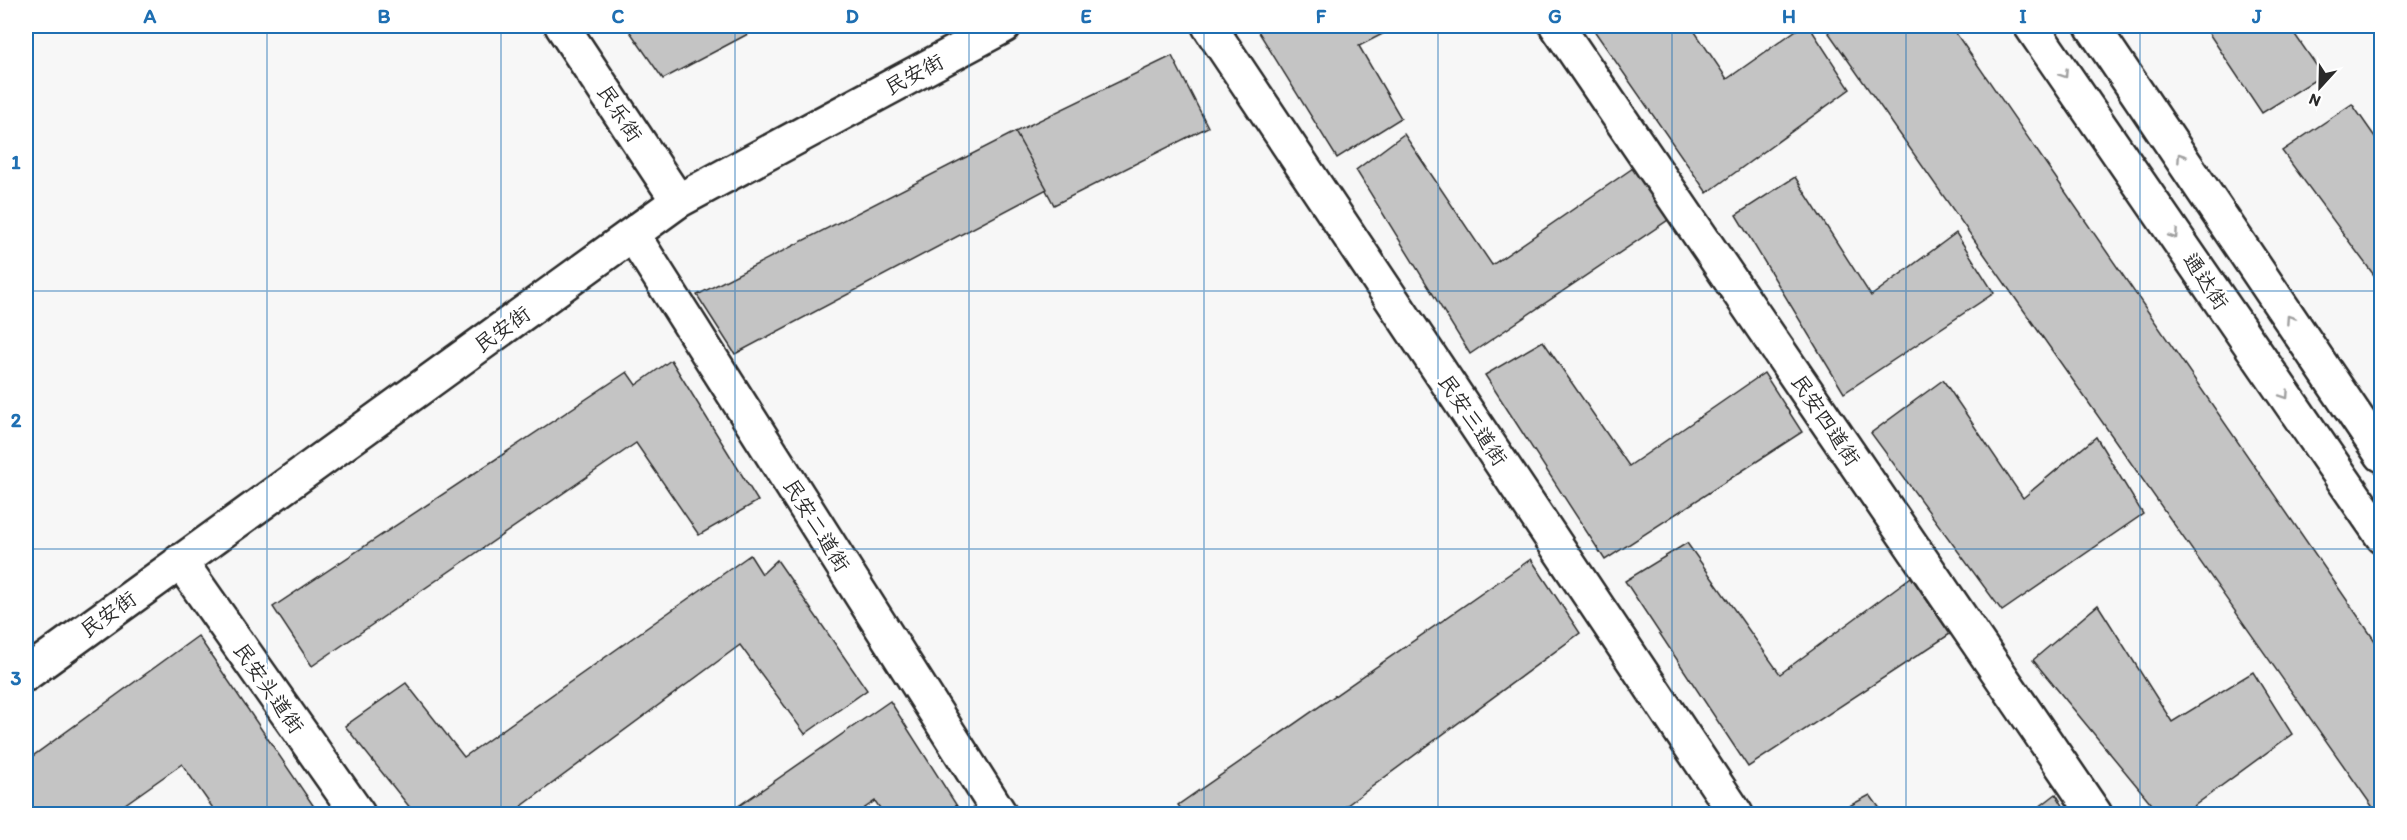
<svg xmlns="http://www.w3.org/2000/svg" width="2407" height="840" font-family="Itim,'LXGW WenKai TC',sans-serif">
  <style>
    .building { fill: #c4c4c4; stroke: #2b2b2b; stroke-width: 1.5 }
    .lines { fill: none; stroke-linecap: round; stroke-linejoin: round }
    .tertiary-casing { stroke: #2b2b2b; stroke-width: 38 }
    .secondary-casing { stroke: #2b2b2b; stroke-width: 38 }
    .tertiary { stroke: #fff; stroke-width: 33 }
    .secondary { stroke: #fff; stroke-width: 33 }
    .oneway { stroke: #a0a0a0 }
    .grid { fill: none; stroke: #1f6fb2; stroke-width: 1.5; stroke-opacity: 0.55 }
    .labels { text-anchor: middle; dominant-baseline: central; stroke-width: 6; stroke-linejoin: round; paint-order: stroke }
    .street-label { font-size: 21px; fill: #2b2b2b; stroke: #fff }
    .neatline { fill: none; stroke: #1f6fb2; stroke-width: 2 }
    .grid-label { font-size: 20px; text-anchor: middle; font-weight: bold; fill: #1f6fb2 }
  </style>
  <rect width="100%" height="100%" fill="#f7f7f7"/>
  <filter id="ink" filterUnits="userSpaceOnUse"><feTurbulence type="fractalNoise" baseFrequency=".0167" numOctaves="2"/><feDisplacementMap in="SourceGraphic" scale="12" xChannelSelector="R" yChannelSelector="G"/><feConvolveMatrix kernelMatrix="1 2 1 2 8 2 1 2 1" color-interpolation-filters="sRGB"/></filter>
  <g filter="url(#ink)">
    <!-- building -->
    <g class="building">
      <path d="M626,26h137l-100,53z"/>
      <path d="M1255,26h143l-39,20 42,72 -64,40z"/>
      <path d="M1591,26h100l36,53 75,-53h7l41,63 -143,104z"/>
      <path d="M1824,26h127l431,625v153l-8,5z"/>
      <path d="M2204,26h85l34,49 -61,38z"/>
      <path d="M1172,56l36,71 -154,78 -39,-73z"/>
      <path d="M2352,104l30,43v139l-100,-135z"/>
      <path d="M1015,132l32,57 -312,165 -38,-59z"/>
      <path d="M1404,134l88,131 144,-99 35,52 -201,136 -114,-184z"/>
      <path d="M1795,177l76,119 85,-63 38,60 -150,100 -108,-178z"/>
      <path d="M1543,341l86,125 135,-93 38,59 -197,128 -120,-185z"/>
      <path d="M671,360l87,141 -59,34 -63,-92 -324,223 -39,-59 354,-235 9,13z"/>
      <path d="M1943,380l80,118 73,-61 47,77 -141,97 -131,-178z"/>
      <path d="M1687,543l93,131 131,-97 39,57 -202,133 -123,-186z"/>
      <path d="M750,555l12,19 15,-14 90,130 -62,44 -65,-89 -229,169h-96l-70,-88 61,-43 58,74z"/>
      <path d="M1531,559l49,74 -245,181h-150l-7,-9z"/>
      <path d="M2098,605l74,117 81,-50 39,62 -109,80h-23l-127,-154z"/>
      <path d="M198,636l121,178h-102l-35,-50 -71,50h-79l-6,-9v-44z"/>
      <path d="M890,701l72,113h-78l-9,-13 -19,13h-129z"/>
      <path d="M2056,794l12,20h-38z"/>
      <path d="M1870,795l14,19h-50z"/>
      <path d="M26,805l6,9h-6z"/>
    </g>
    <g class="lines">
      <!-- tertiary casing -->
      <g class="tertiary-casing">
        <g id="tertiary">
          <path d="M562,26l116,175"/>
          <path d="M1209,26l527,788"/>
          <path d="M1557,26l538,788"/>
          <path d="M633,235l367,579"/>
          <path d="M180,561l178,253"/>
        </g>
      </g>
      <!-- secondary casing -->
      <g class="secondary-casing">
        <g id="secondary">
          <path d="M2031,26l351,510"/>
          <path d="M2092,26l290,429"/>
          <path d="M26,674l652,-473 326,-175"/>
        </g>
      </g>
      <!-- tertiary -->
      <use href="#tertiary" class="tertiary"/>
      <!-- secondary -->
      <use href="#secondary" class="secondary"/>
    </g>
    <!-- one-way arrows -->
    <defs><path id="oneway-chevron" d="M-2-3.5L2.5 0L-2 3.5" fill="none" stroke-width="1.6" stroke-linecap="round" stroke-linejoin="round" transform="scale(1.5)"/></defs>
    <g class="oneway">
      <use href="#oneway-chevron" transform="translate(2064 74) rotate(56)"/>
      <use href="#oneway-chevron" transform="translate(2181 157) rotate(-124)"/>
      <use href="#oneway-chevron" transform="translate(2174 235) rotate(56)"/>
      <use href="#oneway-chevron" transform="translate(2290 319) rotate(-124)"/>
      <use href="#oneway-chevron" transform="translate(2285 395) rotate(56)"/>
    </g>
  </g>
  <!-- grid -->
  <path class="grid" d="M267,26v788M501,26v788M735,26v788M969,26v788M1204,26v788M1438,26v788M1672,26v788M1906,26v788M2140,26v788M26,291h2356M26,549h2356"/>
  <g class="labels">
    <!-- street labels -->
    <g class="street-label">
      <text transform="translate(914 74) rotate(-28)">民安街</text>
      <text transform="translate(620 113) rotate(57)">民乐街</text>
      <text transform="translate(2206 281) rotate(56)">通达街</text>
      <text transform="translate(502 329) rotate(-36)">民安街</text>
      <text transform="translate(1473 420) rotate(56)">民安三道街</text>
      <text transform="translate(1826 420) rotate(56)">民安四道街</text>
      <text transform="translate(817 525) rotate(58)">民安二道街</text>
      <text transform="translate(108 614) rotate(-36)">民安街</text>
      <text transform="translate(269 688) rotate(55)">民安头道街</text>
    </g>
  </g>
  <!-- margin -->
  <rect width="2407" height="840" fill="none" stroke="#fff" stroke-width="66"/>
  <!-- north arrow -->
  <g transform="translate(2320 87) rotate(202)" stroke="#ffffff" stroke-width="4.5" paint-order="stroke">
  <path d="M0-4.5L10 22L0 15L-10 22Z" fill="#2b2b2b"/>
  <text y="-9" font-size="16" font-weight="bold" text-anchor="middle" fill="#2b2b2b">N</text>
  </g>
  <rect x="33" y="33" width="2341" height="774" class="neatline"/>
  <g class="grid-label">
    <text x="150" y="23">A</text>
    <text x="384" y="23">B</text>
    <text x="618" y="23">C</text>
    <text x="852" y="23">D</text>
    <text x="1086" y="23">E</text>
    <text x="1321" y="23">F</text>
    <text x="1555" y="23">G</text>
    <text x="1789" y="23">H</text>
    <text x="2023" y="23">I</text>
    <text x="2257" y="23">J</text>
    <text x="16" y="169">1</text>
    <text x="16" y="427">2</text>
    <text x="16" y="685">3</text>
  </g>
</svg>
